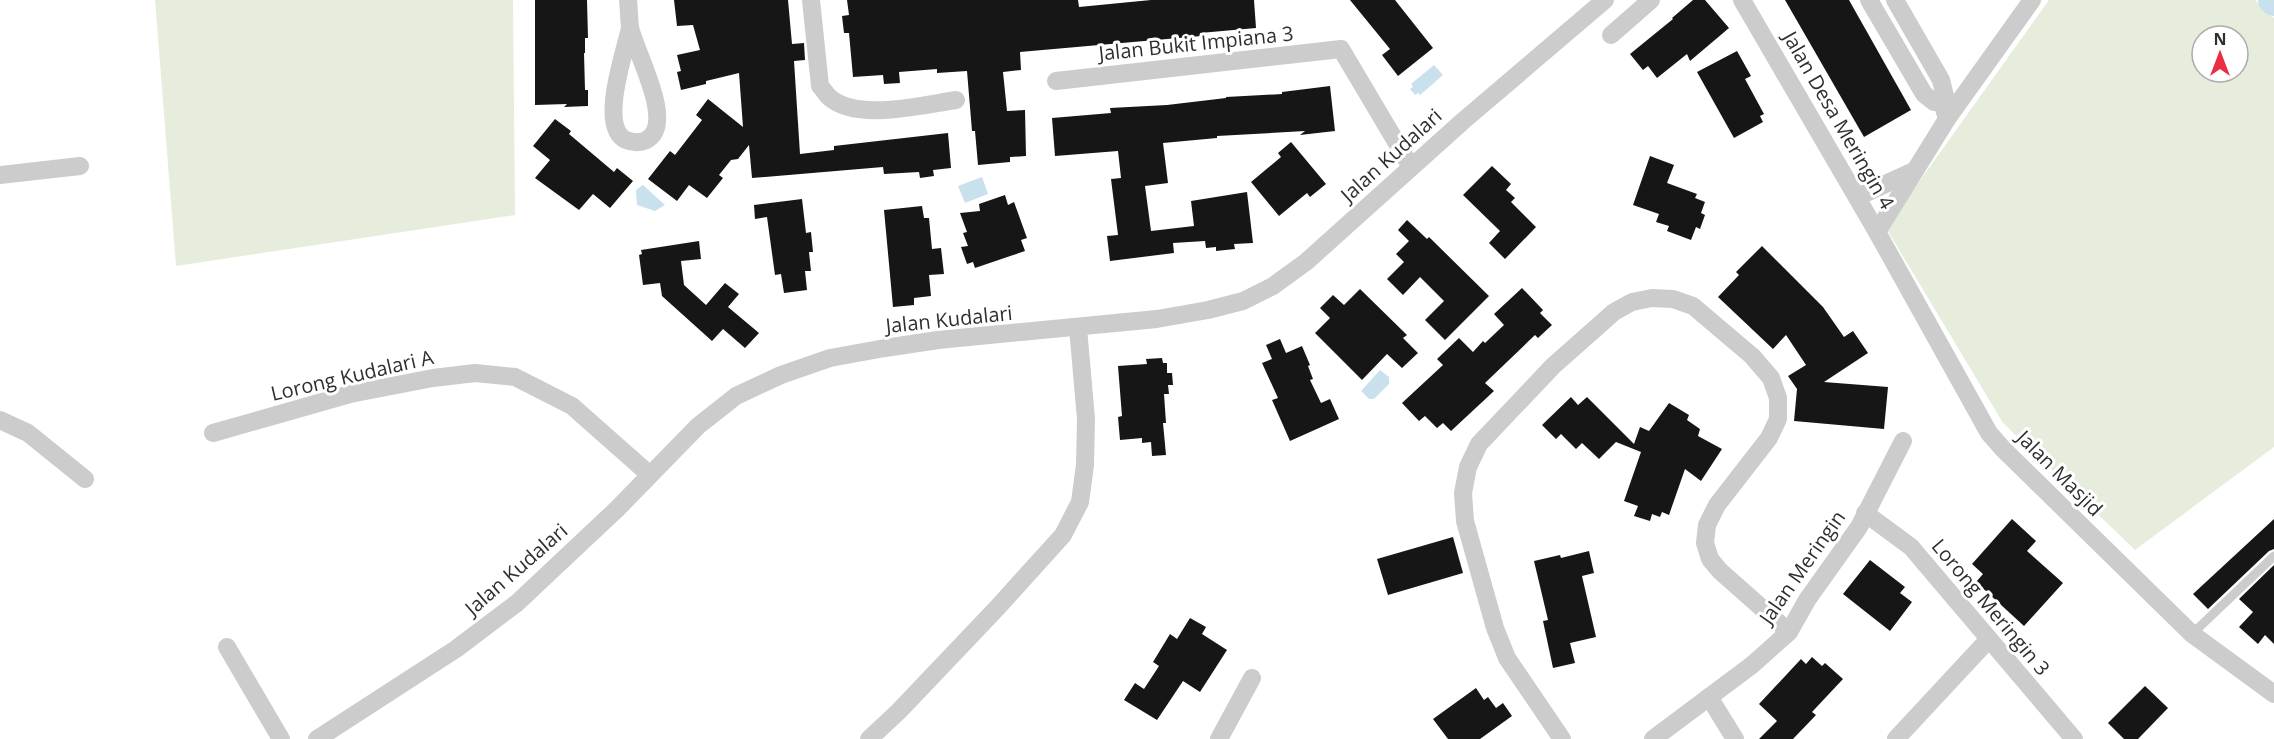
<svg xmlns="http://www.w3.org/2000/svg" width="2274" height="739" font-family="'Open Sans',sans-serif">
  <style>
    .green { fill: #e6eddd; fill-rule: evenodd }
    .water { fill: #c9e0ed }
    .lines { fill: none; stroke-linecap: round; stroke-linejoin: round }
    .river { stroke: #c9e0ed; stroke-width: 30 }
    .building { fill: #161616 }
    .lane { stroke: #ccc; stroke-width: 9 }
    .street { stroke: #ccc; stroke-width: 18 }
    .labels { text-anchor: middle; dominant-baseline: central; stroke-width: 6; stroke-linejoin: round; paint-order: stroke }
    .street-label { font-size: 20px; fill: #2f2f2f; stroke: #fff }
  </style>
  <rect width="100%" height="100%" fill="#fff"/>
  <!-- green -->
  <g class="green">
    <path d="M155,0h358l2,215 -339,51z"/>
    <path d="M2049,0h206l19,18v429l-139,103 -132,-127 -117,-195zM2202,36h36v36h-36z"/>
  </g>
  <!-- water -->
  <g class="water">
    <path d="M1434,65l9,10 -23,20 -2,-2 -3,2 -5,-6 3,-2 -2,-3z"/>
    <path d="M982,177l6,17 -23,9 -7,-17z"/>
    <path d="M643,185l22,20 -10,6 -18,-6 -1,-15z"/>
    <path d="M1380,370l9,7v7l-15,15h-5l-8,-8z"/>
  </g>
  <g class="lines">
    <!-- river -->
    <path class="river" d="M2273,0l1,1"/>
  </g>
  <!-- building -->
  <g class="building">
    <path d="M535,0h52l1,38h-3v15h-1l1,37h3v16l-24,1 3,-3 -32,1z"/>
    <path d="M674,0h114l4,44 12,-1 1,17 -11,1 6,93 34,-4v-4l114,-13 3,35 -18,2 1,6 -14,2 -1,-6 -35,2 -1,-7 -131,11 -3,-33 -11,14 -7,1 -12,15 4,3 -16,20 -18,-13 -12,16 -29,-22 22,-28 5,4 27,-35 -6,-5 12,-16 35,28 -4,-54 -33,8v3l-25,6 -4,-18 4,-1 -4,-16 23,-5 -7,-25 -16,1z"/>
    <path d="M847,0h231l1,7 72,-7h103l2,28 -56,5 1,3 -181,16 1,18 -18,2 4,39 18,-1 1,46 -16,1v5l-32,3 -3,-34h-3l-5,-60 -30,2v-4l-38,3 1,11 -16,1 -1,-9 -30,2 -4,-44h-5l-2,-17 7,-1z"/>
    <path d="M1350,0h45l38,48 -35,28 -16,-21 8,-6z"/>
    <path d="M1693,0h12l24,28 -39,33 -3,-7 -30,24 -9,-12 -5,4 -13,-16 43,-35 -1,-1z"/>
    <path d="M1785,0h64l62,110 -47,27z"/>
    <path d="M1737,51l14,25 -6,3 19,35 -4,2 3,6 -29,16 -37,-66z"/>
    <path d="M1330,86l5,45 -35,4 5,-4 -88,5v2l-54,5 5,40 -23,3 6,45 43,-5 -3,-25 56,-9 6,51 -19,1 1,5 -19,2v-4l-10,1 -1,-7 -32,2 1,10 -64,8 -3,-25 11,-1 -7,-56 10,-1 -3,-27 -63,5 -3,-38 59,-5 -1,-5 57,-3 59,-7v-1l56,-3v-2z"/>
    <path d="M555,119l16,12 -2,3 45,38 3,-4 16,13 -23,27 -17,-14 -14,16 -44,-32 15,-18 -17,-14z"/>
    <path d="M1291,142l35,42 -16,13 -3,-4 -28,23 -28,-34 30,-25 -3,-4z"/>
    <path d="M1650,156l24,9 -7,18 30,11 -2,4 10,4 -4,11 4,2 -5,14 -4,-2 -5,13 -24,-9 2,-5 -13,-4 3,-8 -26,-9z"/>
    <path d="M1492,166l19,18 -5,6 9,8 -4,4 25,25 -31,32 -16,-16 11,-12 -37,-36z"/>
    <path d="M1005,195l3,10 6,-3 13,36 -6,2 4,11 -50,17 -2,-6 -6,2 -6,-17 7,-1 -5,-13 4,-1 -7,-19 20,-2 -1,-7z"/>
    <path d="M802,199l4,34 5,-1 2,20h-4l2,19h-6l2,19 -23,3 -3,-19 -6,1 -8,-58 -12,2 -1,-14z"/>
    <path d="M922,206l2,12h5l3,31 9,-1 3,26 -15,1 2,21 -17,2v7l-21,2 -9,-97z"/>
    <path d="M1407,220l20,19 2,-2 60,59 -44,44 -20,-20 19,-19 -24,-24 -17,18 -16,-16 17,-17 -8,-8 13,-13 -11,-11z"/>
    <path d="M699,241l2,18 -20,2 3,24 22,20 19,-22 14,11 -11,13 31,26 -14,15 -22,-19 -11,12 -50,-45 -2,-13 -17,2 -4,-30 3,-1 -1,-4z"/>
    <path d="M1762,246l61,61 21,30 9,-6 15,22 -44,29 64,5 -4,42 -90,-8 3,-32 -9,-13 18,-11 -20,-30 -13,14 -55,-52 21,-22 -3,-3z"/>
    <path d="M1522,288l21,22 -3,3 12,12 -14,13 -3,-3 -50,48 9,8 -43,40 -8,-8 -6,5 -12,-12 -6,5 -17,-18 41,-38 -6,-6 22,-21 14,14 10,-11 2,2 19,-18 -10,-11z"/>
    <path d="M1360,289l47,46 -4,3 15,15 -16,15 -15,-14 -25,26 -47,-47 15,-15 -10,-10 13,-13 11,10z"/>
    <path d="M1280,339l6,14 16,-7 8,19 -2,1 5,13 -3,1 11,23 9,-4 9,20 -49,22 -18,-41 6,-2 -16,-35 10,-4 -6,-14z"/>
    <path d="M1162,358l1,5h4v10h5l1,12h-5l1,9h-5l2,29h-3l3,32 -14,1 -1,-14 -9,1v-5l-22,2 -2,-23 4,-1 -4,-50 29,-2 -1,-5z"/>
    <path d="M1571,397l7,8 9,-8 47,47 6,-17 9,4 20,-28 20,12 -2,5 13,9 -2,7 24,13 -21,32 -16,-12 -16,46 -7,-3 -2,5 -8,-3 -2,7 -16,-5 4,-10 -14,-5 17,-49 -25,-10 -17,17 -17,-16 -6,6 -15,-15 -5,5 -14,-14z"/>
    <path d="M2012,519l24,22 -9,10 36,32 -39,43 -48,-44 7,-8 -11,-10z"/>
    <path d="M2274,519v30l-5,2 -61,58 -15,-15z"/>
    <path d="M1453,537l10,36 -75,22 -11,-36z"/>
    <path d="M1589,551l5,22 -12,3 14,61 -26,6 5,20 -22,5 -10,-47 5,-1 -14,-59 26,-6 1,3z"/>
    <path d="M1870,560l35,27 -5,6 12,9 -22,29 -47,-37z"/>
    <path d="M2274,565v79l-9,-9 -7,9 -19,-17 14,-15 -14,-13z"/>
    <path d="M1190,618l16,9 -4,7 25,16 -27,42 -17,-11 -26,39 -33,-20 11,-17 9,6 15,-23 -6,-4 17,-28 7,5z"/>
    <path d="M1812,657l10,9 3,-3 18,16 -31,33 4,3 -23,24h-34l18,-18 -18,-17 42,-45 5,5z"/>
    <path d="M2145,686l23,22 -30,31h-14l-16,-16z"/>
    <path d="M1476,688l8,12 4,-3 8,11 7,-5 9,13 -32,23h-32l-15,-20z"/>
  </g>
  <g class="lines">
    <!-- lane -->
    <path class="lane" d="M2192,634l82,-78"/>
    <!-- street -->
    <g class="street">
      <path d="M628,0c1,9 1,19 2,27 5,25 45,94 18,112 -6,4 -15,4 -22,1 -28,-13 -1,-88 4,-112"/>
      <path d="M811,0l9,86c3,3 6,8 9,11 28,25 93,8 127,3"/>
      <path d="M1742,0l135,232 112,201 14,16 189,185 82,60"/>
      <path d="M1869,0l55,94 10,8h8"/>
      <path d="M1895,0l46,80 4,16 -3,6 5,17"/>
      <path d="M1611,35l40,-35"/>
      <path d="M1056,81l285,-32 70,118"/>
      <path d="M0,175l80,-9"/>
      <path d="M1857,197l57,-26"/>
      <path d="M1877,232l70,-113 85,-119"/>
      <path d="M0,420l28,13 57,46"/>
      <path d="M213,433l137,-39 83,-16 42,-5 40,4 57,29 78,69"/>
      <path d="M1865,513l46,34 163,192"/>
      <path d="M227,647l54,92"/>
      <path d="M1709,697l26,42"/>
      <path d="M317,739l139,-90 61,-46 100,-94 81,-83 38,-30 45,-21 49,-17 55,-10 53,-8 219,-21 51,-9 35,-9 30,-15 33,-24 157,-141 142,-121"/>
      <path d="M869,739l30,-28 98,-103 66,-73 17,-33 5,-37 1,-46 -8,-91"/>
      <path d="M1219,739l33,-61"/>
      <path d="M1562,739l-55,-81 -12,-30 -30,-107 -2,-28 5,-26 11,-23 74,-78 61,-54 18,-10 20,-4 21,1 20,7 59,50 19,22 7,20v21l-9,19 -52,67 -10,20 -2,18 5,16 10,12 69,61"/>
      <path d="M1653,739l99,-74 37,-33 18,-32 52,-73 44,-86"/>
      <path d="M1896,739l93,-100"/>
    </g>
  </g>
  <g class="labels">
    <!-- street labels -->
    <g class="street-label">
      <text transform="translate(1196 43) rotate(-6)">Jalan Bukit Impiana 3</text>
      <text transform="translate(1839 120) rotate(60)">Jalan Desa Meringin 4</text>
      <text transform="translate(1391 155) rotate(-42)">Jalan Kudalari</text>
      <text transform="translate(949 319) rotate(-6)">Jalan Kudalari</text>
      <text transform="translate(352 375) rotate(-13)">Lorong Kudalari A</text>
      <text transform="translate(2060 473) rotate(45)">Jalan Masjid</text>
      <text transform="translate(1802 567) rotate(-55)">Jalan Meringin</text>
      <text transform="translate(516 569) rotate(-41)">Jalan Kudalari</text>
      <text transform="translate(1991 607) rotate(50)">Lorong Meringin 3</text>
    </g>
  </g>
  <!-- north arrow -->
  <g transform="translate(2220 54)"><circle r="28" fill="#ffffff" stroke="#acacac" stroke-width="1.5"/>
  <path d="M0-4.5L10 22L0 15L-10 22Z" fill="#ec2c40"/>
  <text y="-9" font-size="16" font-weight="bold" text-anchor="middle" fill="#2f2f2f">N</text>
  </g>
</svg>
